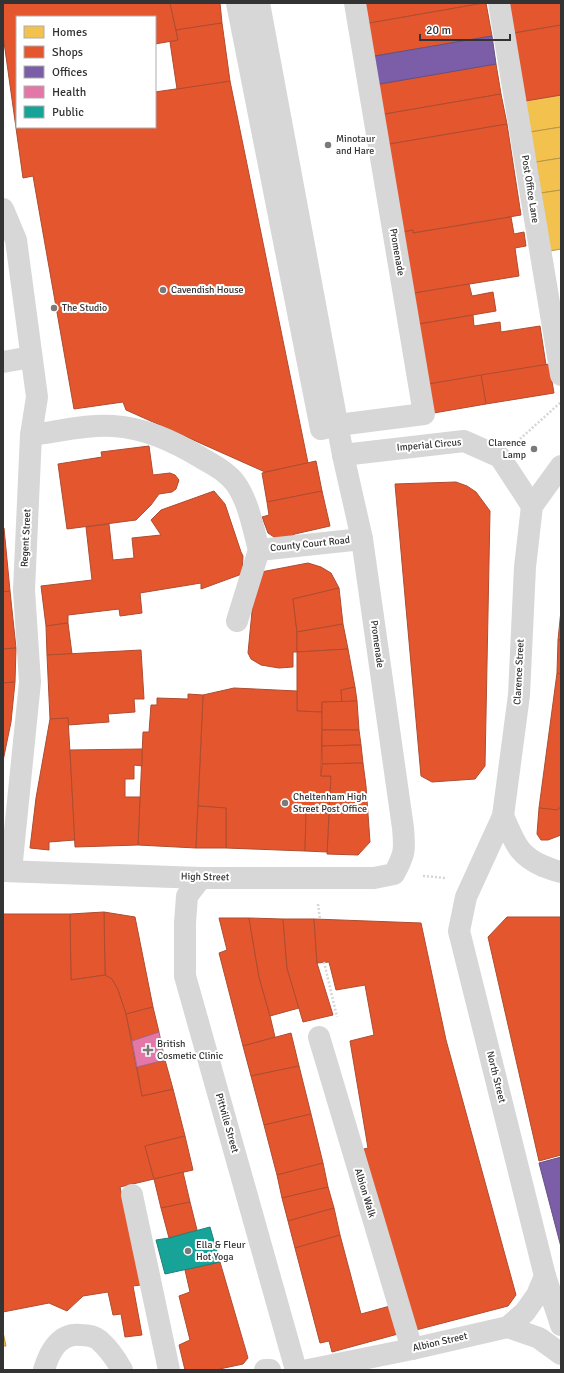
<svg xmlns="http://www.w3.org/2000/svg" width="564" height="1373" font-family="Signika,sans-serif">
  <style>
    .homes { fill: #f2c14e; stroke: #b99646 }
    .shops { fill: #e4572e; stroke: #af4c30 }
    .offices { fill: #7b5ea7; stroke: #655184 }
    .health { fill: #e377a8; stroke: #ae6385 }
    .public { fill: #17a398; stroke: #1f817a }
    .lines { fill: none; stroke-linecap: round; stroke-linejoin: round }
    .path { stroke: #d6d6d6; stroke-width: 2.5; stroke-dasharray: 2 2; stroke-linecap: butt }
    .minor { stroke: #d7d7d7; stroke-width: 22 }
    .poi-dot { fill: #7a7a7a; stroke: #fff; stroke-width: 1.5 }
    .labels { text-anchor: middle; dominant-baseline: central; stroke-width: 4; stroke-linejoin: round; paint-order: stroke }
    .poi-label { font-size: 10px; fill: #333; stroke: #fff; text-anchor: start }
    .street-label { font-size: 10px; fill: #333; stroke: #fff }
  </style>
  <rect width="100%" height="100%" fill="#fff"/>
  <!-- homes -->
  <g class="homes">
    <path d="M561,95v32l-31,5 -5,-31z"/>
    <path d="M561,127v31l-25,4 -6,-30z"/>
    <path d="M561,158v32l-20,3 -5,-31z"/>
    <path d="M561,190v59l-11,2 -9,-58z"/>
    <path d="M3,1332l3,14h-3z"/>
  </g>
  <!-- shops -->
  <g class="shops">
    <path d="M3,3h167l8,37 -23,4v-27h-138v110h138v-35l75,-11 78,382 -43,9 -139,-62 -3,-8 -49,7 -41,-233 -10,2 -20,-143z"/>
    <path d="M170,3h50l2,20 -46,7z"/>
    <path d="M361,3h123l-120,21z"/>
    <path d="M484,3h2l6,33 -123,21 -5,-33z"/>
    <path d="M509,3h52v22l-47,8z"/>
    <path d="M222,23l8,58 -53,8 -7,-47 8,-2 -2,-10z"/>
    <path d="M561,25v70l-36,6 -11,-68z"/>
    <path d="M496,64l5,30 -122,21 -5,-30z"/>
    <path d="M501,94l6,30 -123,21 -5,-30z"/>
    <path d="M507,124l14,91 -108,18v-3l-15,3 -14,-88z"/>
    <path d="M511,217l3,17 10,-2 2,14 -11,2 4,28 -111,18 -10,-61 15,-3v3z"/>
    <path d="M469,284l3,12 21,-4 3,19 -83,14 -5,-31z"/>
    <path d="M473,315l1,11 26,-4 1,10 39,-6 6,39 -123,20 -10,-60z"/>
    <path d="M549,364l5,29 -68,11 -5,-29z"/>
    <path d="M481,375l5,29 -58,10 -5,-29z"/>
    <path d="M149,446l4,29 17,-2 5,2 4,5 -3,9 -4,3 -13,2 -8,11 -15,15 -69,9 -9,-65 44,-7 -1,-5z"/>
    <path d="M316,461l6,30 -55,11 -5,-29z"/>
    <path d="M456,482l11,4 9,6 14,19 -5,255 -10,13 -43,3 -11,-6 -26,-292z"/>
    <path d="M214,491l11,13 16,48 2,4 -1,18 -41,15v-6l-61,10 2,20 -22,3 -1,-7 -51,6v8l-22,3 -5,-40 51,-6 -6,-53 23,-3 4,36 21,-2 -2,-20 29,-3 -10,-15 10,-10z"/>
    <path d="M322,491l8,35 -35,8 -15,7 -12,-8 -6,-16 7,-2 -2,-13z"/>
    <path d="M3,528h1l6,63 -7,1z"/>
    <path d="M308,563l13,4 10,6 8,15 -46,11 4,33v20h-4v15l-14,1 -18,-3 -10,-6 -3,-6 5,-52 8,-29z"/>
    <path d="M339,588l4,36 -46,8 -4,-33z"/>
    <path d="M10,591l6,57 -13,1v-57z"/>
    <path d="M561,610v30h-3z"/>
    <path d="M68,623l4,31 -25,1 -1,-29z"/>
    <path d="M343,624l5,25 -51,3v-20z"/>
    <path d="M558,640h3v34l-4,-1z"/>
    <path d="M16,648l-1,34 -12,1v-34z"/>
    <path d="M348,649l7,38 -14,3 1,12h-20v10l-25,-1v-59z"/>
    <path d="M141,650l3,49h-10l1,13 -27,2 1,8 -41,3v-7l-18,1 -3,-64z"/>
    <path d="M557,673l4,1v133l-4,3 -18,-2z"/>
    <path d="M15,682l-4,40 -8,39v-78z"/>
    <path d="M355,687l2,14 -15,1 -1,-12z"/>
    <path d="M234,688l63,3v20l25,1 -1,64h10l-2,37 -23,-1 -1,39 -79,-3v-40l-28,-2 5,-111z"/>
    <path d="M188,694l15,1 -7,153 -58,-3 5,-113h6l2,-27h6v-7l31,1z"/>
    <path d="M357,701l2,29h-37v-28z"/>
    <path d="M68,718l7,122 -26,2v8l-19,-2 6,-50 14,-79z"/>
    <path d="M322,730h37l2,15 -39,1z"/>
    <path d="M361,745l2,18 -41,1v-18z"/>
    <path d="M142,749v17l-8,-1v14h-9v18h15l-2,48 -63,2 -5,-97z"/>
    <path d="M363,763l3,23 4,56 -12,13 -31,-1 4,-78h-10l1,-12z"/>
    <path d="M198,806l28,2v40h-30z"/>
    <path d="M561,807v28l-13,5h-7l-4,-6 2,-26 18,2z"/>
    <path d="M306,812l23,1 -2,39 -22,-1z"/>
    <path d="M104,912l31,5 18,90 -27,7 -8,-24 -6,-11 -7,-4z"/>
    <path d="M104,912l1,63 -34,5 -1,-66z"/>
    <path d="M3,914h67l1,66 34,-5 7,4 6,11 8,24 16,82 31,-7 12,47 -40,10 9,33 -34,8 21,98 -8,1 9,49 -17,2 -4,-23 -8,1 -5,-23 -25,4 -16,15 -18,-8 -46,9z"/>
    <path d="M507,917h54v238l-22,6 -51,-224z"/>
    <path d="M219,918h30l10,59 11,39 5,21 -32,9 -24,-93 8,-3z"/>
    <path d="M249,918l34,1 4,49 12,40 -29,8 -11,-39z"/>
    <path d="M283,919h31l3,44 16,52 -30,7 -16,-54z"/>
    <path d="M314,919l107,4 25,117 70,255 -8,11 -92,24 -56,-180 8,-2 -18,-107 24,-6 -9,-50 -29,5 -7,-28 -12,1z"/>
    <path d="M153,1007l6,25 -27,9 -6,-27z"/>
    <path d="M291,1033l8,33 -48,10 -8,-30z"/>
    <path d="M165,1060l8,29 -31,7 -5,-29z"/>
    <path d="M299,1066l12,48 -47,11 -13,-49z"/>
    <path d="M311,1114l12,49 -46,12 -13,-50z"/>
    <path d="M185,1136l8,34 -39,9 -9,-33z"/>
    <path d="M323,1163l5,24 -46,11 -5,-23z"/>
    <path d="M183,1172l7,30 -29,6 -7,-29z"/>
    <path d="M328,1187l6,21 -46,13 -6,-23z"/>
    <path d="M190,1202l7,28 -28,8 -8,-30z"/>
    <path d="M334,1208l6,27 -45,13 -7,-27z"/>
    <path d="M340,1235l21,79 29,-8 8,28 -66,18 -3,-11 -9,2 -25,-95z"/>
    <path d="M220,1262l28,96 -5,6 -28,6h-30l-6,-25 11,-5 -11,-44 11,-4 -5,-22z"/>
  </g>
  <!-- offices -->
  <g class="offices">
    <path d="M492,36l4,28 -122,21 -5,-28z"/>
    <path d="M561,1157v90l-22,-84z"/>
  </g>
  <!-- health -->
  <path class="health" d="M159,1032l6,28 -28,7 -5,-26z"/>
  <!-- public -->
  <path class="public" d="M210,1227l10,35 -55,12 -9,-34 13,-2z"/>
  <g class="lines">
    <!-- path -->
    <g class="path">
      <path d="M520,439l41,-37"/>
      <path d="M423,876l23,2"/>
      <path d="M318,904l2,15"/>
      <path d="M324,962l13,55"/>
    </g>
    <!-- minor -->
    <g class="minor">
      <path d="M237,3l84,426 17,-4 86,-11 -69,-411"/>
      <path d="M499,3l62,372"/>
      <path d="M3,209l13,31 21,157 -6,38 -7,155 6,92 -19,189"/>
      <path d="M3,362l28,-5"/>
      <path d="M31,435c27,-3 55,-11 82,-9 32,2 60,15 87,31 13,8 28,15 36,27 13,19 17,44 23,66l103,-11"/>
      <path d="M343,455l121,-14 36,16 32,49"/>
      <path d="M561,466l-29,40 -7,61 -6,128 -16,121 -37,81 -7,34 86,345 16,49"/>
      <path d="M237,621l22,-71"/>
      <path d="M503,816c11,24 14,39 40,50 6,2 12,5 18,6"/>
      <path d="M3,871l198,7h173l20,-4c11,-20 11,-24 9,-46l-41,-289 -19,-84 -84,-452"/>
      <path d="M201,878l-14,18 -2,27v53l111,394"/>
      <path d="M319,1037l93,312"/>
      <path d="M132,1195l37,175"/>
      <path d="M508,1327l31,11 22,16"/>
      <path d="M44,1370c5,-18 16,-38 37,-35 7,0 13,1 18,5 9,8 17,19 23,30"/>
      <path d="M265,1370h5"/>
      <path d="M308,1370l104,-21 96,-22 17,-15 12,-17 8,-19"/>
    </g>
  </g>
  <!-- markers -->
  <g class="poi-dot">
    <circle cx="328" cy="145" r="4"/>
    <circle cx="163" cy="290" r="4"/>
    <circle cx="54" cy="308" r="4"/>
    <circle cx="534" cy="449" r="4"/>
    <circle cx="285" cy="803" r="4"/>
    <path d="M146 1044h4v4h4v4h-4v4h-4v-4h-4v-4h4z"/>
    <circle cx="188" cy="1251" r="4"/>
  </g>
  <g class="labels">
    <!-- poi labels -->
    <g class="poi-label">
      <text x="336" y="139">Minotaur<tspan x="336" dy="12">and Hare</tspan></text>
      <text x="171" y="290">Cavendish House</text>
      <text x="62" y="308">The Studio</text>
      <text x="526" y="443" text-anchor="end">Clarence<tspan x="526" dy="12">Lamp</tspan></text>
      <text x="293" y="797">Cheltenham High<tspan x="293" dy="12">Street Post Office</tspan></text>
      <text x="157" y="1044">British<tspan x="157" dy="12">Cosmetic Clinic</tspan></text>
      <text x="196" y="1245">Ella &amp; Fleur<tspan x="196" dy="12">Hot Yoga</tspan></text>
    </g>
    <!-- street labels -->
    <g class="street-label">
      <text transform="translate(530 189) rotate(81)">Post Office Lane</text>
      <text transform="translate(397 252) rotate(80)">Promenade</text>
      <text transform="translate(429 445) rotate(-5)">Imperial Circus</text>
      <text transform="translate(26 538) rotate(-87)">Regent Street</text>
      <text transform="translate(310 544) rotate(-6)">County Court Road</text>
      <text transform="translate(377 644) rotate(82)">Promenade</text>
      <text transform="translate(519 672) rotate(-87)">Clarence Street</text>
      <text transform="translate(205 877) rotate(1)">High Street</text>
      <text transform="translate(496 1077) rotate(76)">North Street</text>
      <text transform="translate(227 1123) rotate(74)">Pittville Street</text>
      <text transform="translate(365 1193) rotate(73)">Albion Walk</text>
      <text transform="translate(440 1342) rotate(-13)">Albion Street</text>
    </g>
  </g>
  <!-- border -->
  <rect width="564" height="1373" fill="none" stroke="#333333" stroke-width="8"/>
  <!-- legend -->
  <rect x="16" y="16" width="140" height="112" fill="#ffffff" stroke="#adadad"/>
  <rect x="24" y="26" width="20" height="12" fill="#f2c14e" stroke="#adadad"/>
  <text x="52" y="36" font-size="12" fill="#333333">Homes</text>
  <rect x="24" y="46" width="20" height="12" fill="#e4572e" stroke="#adadad"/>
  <text x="52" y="56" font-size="12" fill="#333333">Shops</text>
  <rect x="24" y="66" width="20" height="12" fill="#7b5ea7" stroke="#adadad"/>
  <text x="52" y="76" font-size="12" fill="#333333">Offices</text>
  <rect x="24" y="86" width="20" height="12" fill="#e377a8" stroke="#adadad"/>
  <text x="52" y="96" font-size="12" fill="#333333">Health</text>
  <rect x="24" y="106" width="20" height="12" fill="#17a398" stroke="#adadad"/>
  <text x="52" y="116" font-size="12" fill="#333333">Public</text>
  <!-- scale -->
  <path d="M420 34v6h90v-6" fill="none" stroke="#333333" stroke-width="2"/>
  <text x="426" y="34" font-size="12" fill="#333333" stroke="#ffffff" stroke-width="3" paint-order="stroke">20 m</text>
</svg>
